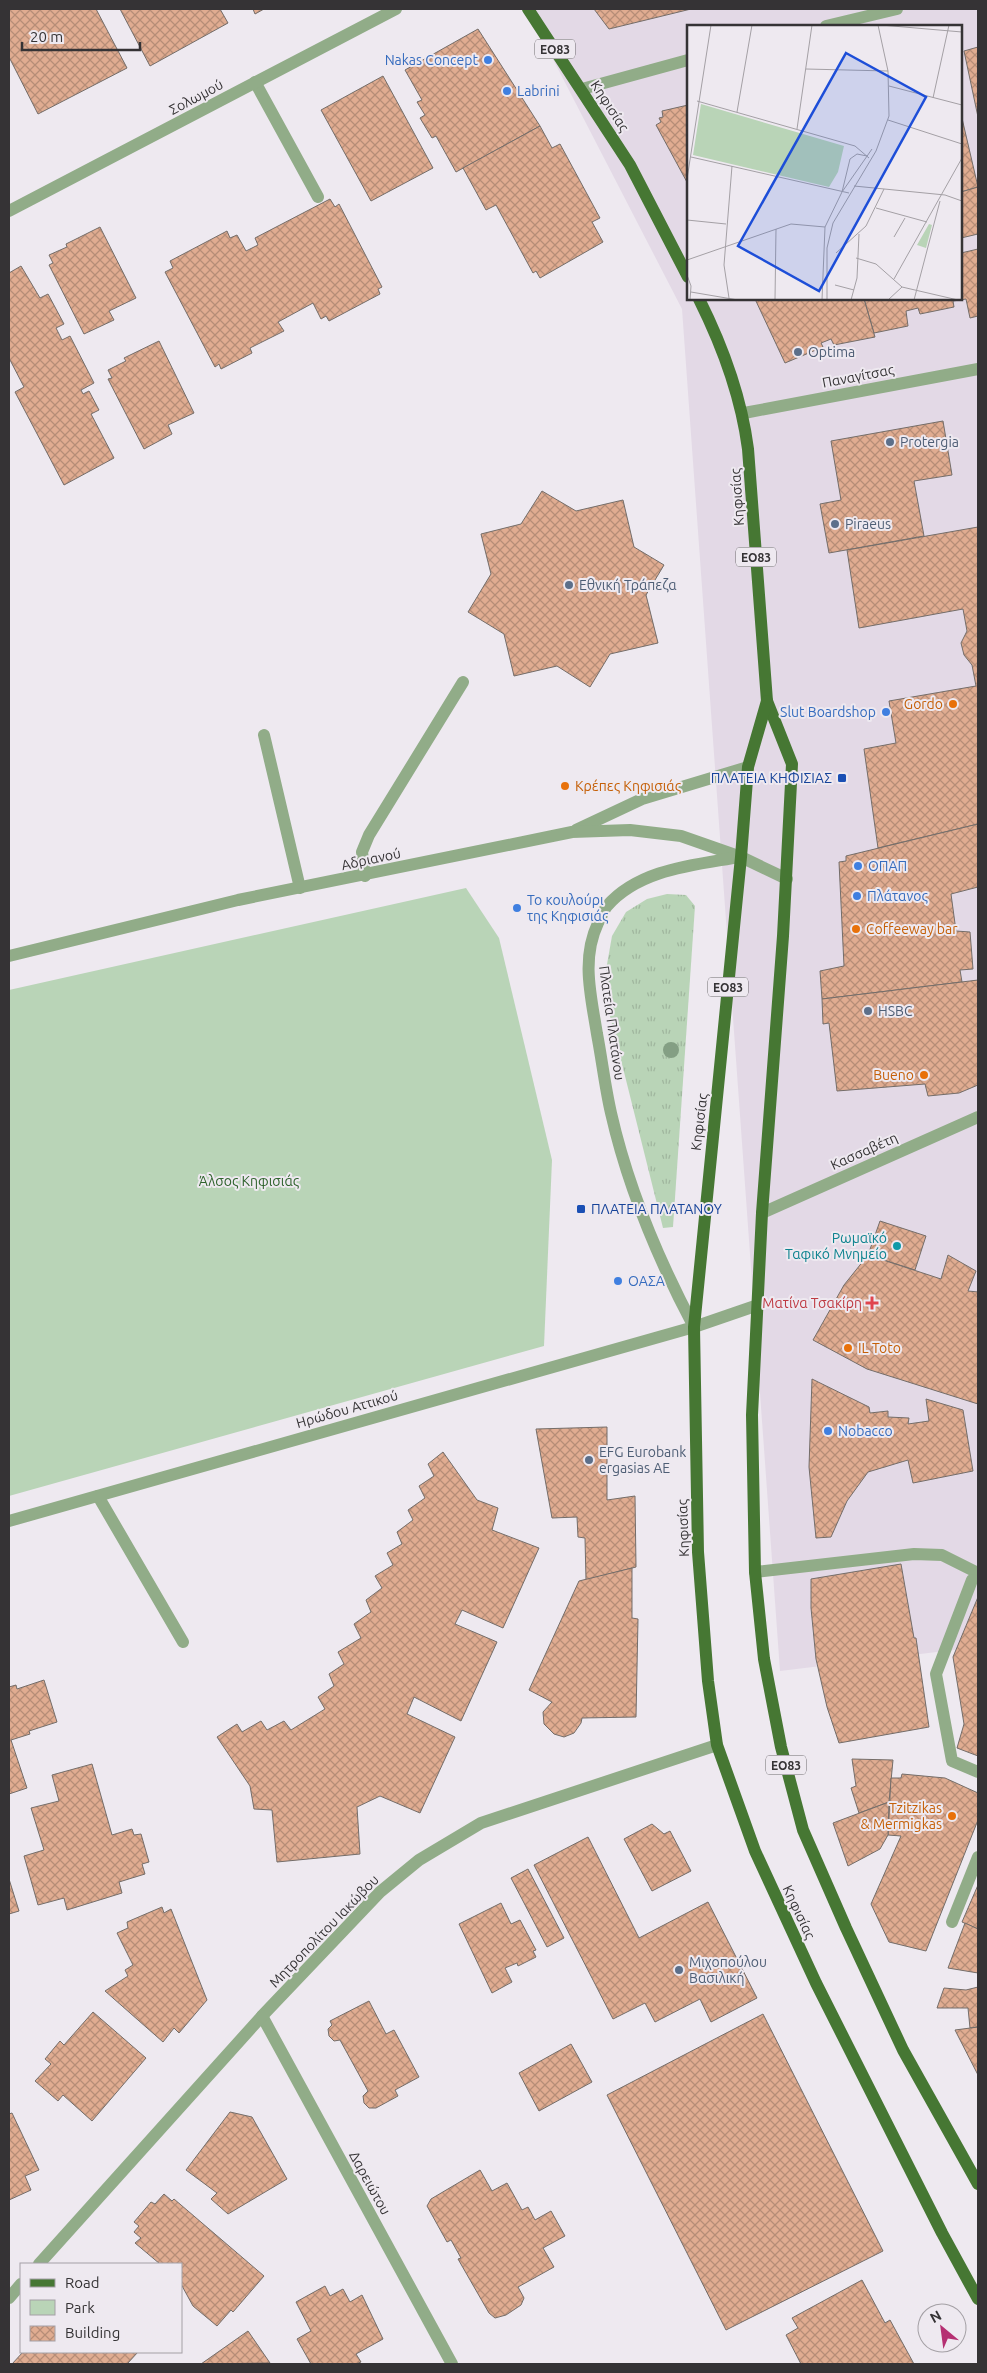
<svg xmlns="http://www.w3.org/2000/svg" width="987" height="2373" font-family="Ubuntu,sans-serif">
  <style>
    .built { fill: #e3d9e6; fill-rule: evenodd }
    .grass { fill: url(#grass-tufts) }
    .park { fill: #b9d4b7 }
    .building { fill: url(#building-cross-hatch); stroke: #746d69 }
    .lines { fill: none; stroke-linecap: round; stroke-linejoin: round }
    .minor { stroke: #91ac88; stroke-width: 12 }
    .major { stroke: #467733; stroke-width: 12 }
    .tree { fill: #849f84 }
    .shop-dot { fill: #3f7fe0; stroke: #eee9f0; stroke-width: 2 }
    .service-dot { fill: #5c6f8a; stroke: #eee9f0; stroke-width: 2 }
    .food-dot { fill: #e8710a; stroke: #eee9f0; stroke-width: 2 }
    .transit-dot { fill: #1a4fb4; stroke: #eee9f0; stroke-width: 2 }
    .culture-dot { fill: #0f9aa8; stroke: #eee9f0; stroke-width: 2 }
    .health-dot { fill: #e0444e; stroke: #eee9f0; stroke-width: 2 }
    .labels { text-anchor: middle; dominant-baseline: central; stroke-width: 4; stroke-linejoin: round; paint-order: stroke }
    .shield { fill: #eee9f0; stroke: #6c6a6d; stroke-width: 1 }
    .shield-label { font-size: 12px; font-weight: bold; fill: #353335 }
    .shop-label { font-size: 14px; fill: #366cbe; stroke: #eee9f0; text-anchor: start }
    .street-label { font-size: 14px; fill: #353335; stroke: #eee9f0 }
    .service-label { font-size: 14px; fill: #4e5e75; stroke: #eee9f0; text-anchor: start }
    .food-label { font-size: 14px; fill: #c56008; stroke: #eee9f0; text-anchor: end }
    .transit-label { font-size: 14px; fill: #164399; stroke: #eee9f0; text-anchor: end }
    .park-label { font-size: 14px; fill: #2e632c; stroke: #eee9f0 }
    .culture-label { font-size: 14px; fill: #0d838f; stroke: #eee9f0; text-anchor: end }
    .health-label { font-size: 14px; fill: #be3a42; stroke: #eee9f0; text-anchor: end }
    .inset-road { fill: none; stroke: #a4a0a5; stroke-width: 1 }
    .view { fill: #1d4ed8; fill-opacity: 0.15; stroke: #1d4ed8; stroke-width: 2.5 }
    .inset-edge { fill: none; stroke: #353335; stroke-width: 2.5 }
  </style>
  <defs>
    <pattern id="grass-tufts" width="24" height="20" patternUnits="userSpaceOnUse" patternTransform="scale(1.25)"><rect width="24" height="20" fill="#b9d4b7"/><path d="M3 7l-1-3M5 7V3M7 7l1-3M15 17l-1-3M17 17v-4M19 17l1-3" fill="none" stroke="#a0b69e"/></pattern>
    <pattern id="building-cross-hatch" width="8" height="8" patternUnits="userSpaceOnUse" patternTransform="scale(1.25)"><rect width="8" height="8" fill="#e0ac91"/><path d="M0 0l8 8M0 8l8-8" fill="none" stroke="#b68d77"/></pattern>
  </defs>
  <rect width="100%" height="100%" fill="#eee9f0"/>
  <!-- built -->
  <path class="built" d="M527,9h451v1638l-198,24 -98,-1362zM688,26h273v273h-273z"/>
  <!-- grass -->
  <path class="grass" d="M667,894l19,1 9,11 -22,321 -10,1 -54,-216 -3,-42 6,-34 14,-24 21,-13z"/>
  <!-- park -->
  <path class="park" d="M466,888l33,50 53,222 -8,186 -535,150v-506z"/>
  <!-- building -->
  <g class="building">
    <path d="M9,9h87l31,59 -89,46 -29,-57z"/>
    <path d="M120,9h100l8,14 -78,43z"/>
    <path d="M253,9h11l-9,5z"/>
    <path d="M594,9h97l-82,20z"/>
    <path d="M478,29l62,97 -84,46 -20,-36 -4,2 -12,-20 5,-3 -8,-13 5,-2 -17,-30z"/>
    <path d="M978,47v70l-14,-66z"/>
    <path d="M383,76l50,92 -62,33 -50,-91z"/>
    <path d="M688,105v79l-32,-59 5,-3 -2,-4 4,-1 -1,-6z"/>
    <path d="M961,114l17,73 -17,5z"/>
    <path d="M540,126l12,22 8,-4 40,74 -8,4 11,20 -63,36 -4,-7 -3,2 -37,-68 -10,5 -23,-42z"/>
    <path d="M978,187v47l-17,4v-46z"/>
    <path d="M330,199l5,8 4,-3 43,83 -4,2 2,5 -51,27 -3,-5 -5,3 -8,-16 -35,19 6,9 -34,17 2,5 -31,16 -2,-5 -4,3 -50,-95 8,-4 -3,-7 57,-30 3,7 7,-3 9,16 12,-6 -3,-7z"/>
    <path d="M100,227l36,71 -27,13 5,9 -30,14 -35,-69 4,-2 -4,-8 18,-8 -1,-3z"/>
    <path d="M978,249v67l-8,2 -4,-19 -13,2 1,6 -34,7 -2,-6 -12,3 2,15 -34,7 -10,-34h97v-46z"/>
    <path d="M21,266l19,32 8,-4 16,30 -8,4 6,12 8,-4 24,47 -13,7 2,4 6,-3 10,19 -8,4 23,44 -50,27 -49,-93 9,-5 -15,-29v-85z"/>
    <path d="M755,299h109l11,38 -41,8 -3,-6 -10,4 2,4 -38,16z"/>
    <path d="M159,341l35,72 -26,12 4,9 -28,15 -36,-70 4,-1 -4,-8 18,-9 -2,-3z"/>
    <path d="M943,421l9,54 -38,6 10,55 -95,17 -9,-49 21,-4 -10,-59z"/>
    <path d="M542,491l34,20 47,-11 11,47 30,18 -18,30 12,48 -48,11 -20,33 -33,-21 -43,10 -10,-42 -36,-22 23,-38 -10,-40 40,-10z"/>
    <path d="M978,527v297l-100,24 -14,-99 32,-6 -7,-42 87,-15 -4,-21 -8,-10 -3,-12 6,-12 -4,-22 -104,19 -12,-78z"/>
    <path d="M978,824v63l-27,7 5,37 14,1 3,37 -13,1 2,12 -140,17 -2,-28 24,-5 -5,-104 7,-1v-5z"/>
    <path d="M978,980v105l-19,8 -31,3 -3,-12 -88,7 -8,-68 -6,1 -1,-25z"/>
    <path d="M880,1221l46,15 -11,34 -47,-15z"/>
    <path d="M868,1255l73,24 7,-24 28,16 -8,20 10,1v112l-111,-35 -54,-29 31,-55z"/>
    <path d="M812,1379l57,28 1,6 18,-2v6l21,1 -1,6 21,-3 -3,-22 37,11 10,61 -60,12 -5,-23 -40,12 -21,29 -16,36 -15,1 -7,-71z"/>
    <path d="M607,1427v73l28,-4 1,71 -50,13 -1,-42 -7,-1 -1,-20 -25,1 -16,-89z"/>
    <path d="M443,1452l34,48 21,8 -6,22 47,18 -36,80 -41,-18 -7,14 42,18 -36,79 -47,-24 -7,17 48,23 -35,76 -40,-17 -23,11 3,47 -83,8 -5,-52 -18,-1 -4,-23 -33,-49 20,-13 5,8 19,-11 6,9 17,-9 7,9 34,-21 -7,-12 16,-11 -5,-12 15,-10 -6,-12 23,-14 -7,-14 17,-12 -5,-12 16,-12 -7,-12 18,-11 -6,-12 15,-9 -5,-12 16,-12 -5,-10 17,-12 -6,-12 15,-10 -6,-12z"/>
    <path d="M901,1564l13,74h2l13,89 -90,16 -12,-36 -11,-48 -5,-51v-29z"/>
    <path d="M632,1568v50l6,1 -2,98 -54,1 -1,5 -7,10 -10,4 -10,-3 -10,-10 -1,-12 9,-10 -23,-12 50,-109z"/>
    <path d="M978,1597v159l-21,-8 7,-24 -11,-67z"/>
    <path d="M44,1680l13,42 -28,9 1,3 -19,6 16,48 -18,6v-107l7,-2 1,4z"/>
    <path d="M852,1759l41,1 -4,42 -30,11 -8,-25 5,-2z"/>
    <path d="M92,1764l20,71 20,-6 2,6 7,-1 8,28 -7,2 3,10 -26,8 3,11 -55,17 -3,-12 -26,7 -14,-49 20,-6 -13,-42 28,-7 -7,-26z"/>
    <path d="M902,1774l43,4 33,15v27l-52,131 -37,-9 -18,-38 30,-68 -13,-1 3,-57h10z"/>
    <path d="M889,1802l-1,33 -8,14 -32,17 -15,-43z"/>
    <path d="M652,1824l12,10 6,-3 21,40 -39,20 -28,-52z"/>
    <path d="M588,1837l51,101 69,-36 49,96 -46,24 -11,-23 -45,23 -10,-19 -32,16 -79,-154z"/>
    <path d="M528,1869l36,69 -17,9 -36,-69z"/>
    <path d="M9,1879l10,32 -10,3z"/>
    <path d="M978,1885v44l-16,-7z"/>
    <path d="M501,1903l10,21 9,-4 16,30 -3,1 3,6 -18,9 -1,-3 -12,5 7,14 -20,11 -33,-69z"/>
    <path d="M162,1907l2,6 7,-4 36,91 -28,33 -5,-5 -11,14 -58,-51 23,-15 -3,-6 8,-5 -16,-32 11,-5 -1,-6z"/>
    <path d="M965,1923l13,6v44l-30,-5z"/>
    <path d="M978,1987v40l-8,1 -2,-20h-31l7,-20 22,2z"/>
    <path d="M369,2001l17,33 8,-4 25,47 -24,13 3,6 -22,12h-7l-5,-5 -1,-7 5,-5 -28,-51 -6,1 -5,-5 -1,-7 4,-4 -2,-4z"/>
    <path d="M93,2012l53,46 -54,63 -29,-26 -5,6 -23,-20 16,-17 -6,-5 15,-18 4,4z"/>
    <path d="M763,2014l120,237 -157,79 -119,-235z"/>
    <path d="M978,2027v48l-23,-45z"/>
    <path d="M571,2044l21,38 -53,29 -20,-38z"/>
    <path d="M230,2112l22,5 35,62 -59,35 -17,-15 6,-6 -31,-23z"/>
    <path d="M12,2113l27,57 -14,6 6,14 -22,10v-86z"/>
    <path d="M480,2170l12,21 15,-8 15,27 6,-3 7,13 16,-9 14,25 -22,12 11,19 -36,20 6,11 -3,7 -15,10 -11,3 -6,-5 -31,-54 3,-1 -10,-18 -4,2 -20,-36 4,-7z"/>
    <path d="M164,2194l8,7 2,-2 90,77 -31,36 -2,-2 -14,16 -24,-20 -12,-22v-20h-21l-25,-21 6,-5 -7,-6 5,-6 -5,-4 17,-20 4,2z"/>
    <path d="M862,2280l23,43 5,-3 24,44h-113l-15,-29 12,-7 -6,-10z"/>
    <path d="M325,2286l5,10 13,-7 7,13 12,-7 21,44 -27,15 5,8 -5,2h-45l-14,-25 14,-8 -15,-29z"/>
    <path d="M248,2331l22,32 -69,1z"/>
    <path d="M23,2352h115l-11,12h-115z"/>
  </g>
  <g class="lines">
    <!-- minor -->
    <g class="minor">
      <path d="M826,26l71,-17"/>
      <path d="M255,82l63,115"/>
      <path d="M582,89l106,-29"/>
      <path d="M9,211l387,-202"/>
      <path d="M744,413l234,-44"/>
      <path d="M264,735l36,153"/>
      <path d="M576,830l66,-31 106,-32"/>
      <path d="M365,876l-3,-24 7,-17 94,-153"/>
      <path d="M9,956l229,-56 334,-68 58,-2 51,6 60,21 46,22"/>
      <path d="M762,1213l216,-96"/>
      <path d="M694,1327c-36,-68 -66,-139 -83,-214 -6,-26 -9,-53 -14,-79 -6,-38 -16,-75 1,-111 3,-5 5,-12 9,-17 32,-37 87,-41 132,-49"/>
      <path d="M98,1496l85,146"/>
      <path d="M9,1521l685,-194 64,-22"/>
      <path d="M755,1572l159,-18 28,1 36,18"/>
      <path d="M972,1580l-36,94 16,87 26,11"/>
      <path d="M952,1922l26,-65"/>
      <path d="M262,2016l190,348"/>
      <path d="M39,2264l223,-248 118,-124 39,-32 62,-37 236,-78"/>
      <path d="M9,2298l12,-14"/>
    </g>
    <!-- major -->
    <g class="major">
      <path d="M528,9l102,156 58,112"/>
      <path d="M699,299c24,48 42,96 49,150l19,252 25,63 -9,172 -21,277 -10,202 3,157 9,87 17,88 22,83 43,98 57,122 75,134"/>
      <path d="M767,701l-19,66 -7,90 -47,470 4,225 10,129 9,64 38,106 61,132 126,250 36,66"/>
    </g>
  </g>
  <!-- trees -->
  <circle class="tree" cx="671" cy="1050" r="8"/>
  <!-- markers -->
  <g class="shop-dot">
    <circle cx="488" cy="60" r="5"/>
    <circle cx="507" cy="91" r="5"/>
    <circle cx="886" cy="712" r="5"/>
    <circle cx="858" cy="866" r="5"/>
    <circle cx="857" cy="896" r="5"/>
    <circle cx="517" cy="908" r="5"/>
    <circle cx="618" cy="1281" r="5"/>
    <circle cx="828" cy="1431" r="5"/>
  </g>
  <g class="service-dot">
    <circle cx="798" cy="352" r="5"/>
    <circle cx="890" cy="442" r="5"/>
    <circle cx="835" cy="524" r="5"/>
    <circle cx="569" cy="585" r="5"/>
    <circle cx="868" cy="1011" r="5"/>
    <circle cx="589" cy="1460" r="5"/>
    <circle cx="679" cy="1970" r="5"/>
  </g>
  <g class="food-dot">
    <circle cx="953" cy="704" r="5"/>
    <circle cx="565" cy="786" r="5"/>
    <circle cx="856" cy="929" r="5"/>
    <circle cx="924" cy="1075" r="5"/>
    <circle cx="848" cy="1348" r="5"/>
    <circle cx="952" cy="1816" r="5"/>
  </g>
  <g class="transit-dot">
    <rect x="837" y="773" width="10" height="10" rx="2.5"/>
    <rect x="576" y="1204" width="10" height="10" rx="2.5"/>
  </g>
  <circle class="culture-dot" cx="897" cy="1246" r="5"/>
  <path class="health-dot" d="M869.5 1295.5h5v5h5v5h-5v5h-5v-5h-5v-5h5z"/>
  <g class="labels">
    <!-- shield labels -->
    <g class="shield">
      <rect x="535" y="39.5" width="40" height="19" rx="4"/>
      <rect x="736" y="547.5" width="40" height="19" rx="4"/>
      <rect x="708" y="977.5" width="40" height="19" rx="4"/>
      <rect x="766" y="1755.5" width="40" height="19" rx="4"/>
    </g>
    <g class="shield-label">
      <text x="555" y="49">ΕΟ83</text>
      <text x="756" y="557">ΕΟ83</text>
      <text x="728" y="987">ΕΟ83</text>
      <text x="786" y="1765">ΕΟ83</text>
    </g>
    <!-- shop labels -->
    <g class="shop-label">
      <text x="478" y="60" text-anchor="end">Nakas Concept</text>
      <text x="517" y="91">Labrini</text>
      <text x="876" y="712" text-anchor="end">Slut Boardshop</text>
      <text x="868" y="866">ΟΠΑΠ</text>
      <text x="867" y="896">Πλάτανος</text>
      <text x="527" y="900">Το κουλούρι<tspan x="527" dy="16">της Κηφισιάς</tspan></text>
      <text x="628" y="1281">ΟΑΣΑ</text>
      <text x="838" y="1431">Nobacco</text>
    </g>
    <!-- street labels -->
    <g class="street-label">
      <text transform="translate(196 97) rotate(-28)">Σολωμού</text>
      <text transform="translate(610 106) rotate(57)">Κηφισίας</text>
      <text transform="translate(858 376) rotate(-11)">Παναγίτσας</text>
      <text transform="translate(737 497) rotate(-94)">Κηφισίας</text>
      <text transform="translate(371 859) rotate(-12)">Αδριανού</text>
      <text transform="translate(612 1023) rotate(82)">Πλατεία Πλατάνου</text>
      <text transform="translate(699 1122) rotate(-83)">Κηφισίας</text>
      <text transform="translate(864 1151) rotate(-24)">Κασσαβέτη</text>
      <text transform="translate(347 1409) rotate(-16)">Ηρώδου Αττικού</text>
      <text transform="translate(683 1528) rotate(-92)">Κηφισίας</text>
      <text transform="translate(799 1912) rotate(65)">Κηφισίας</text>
      <text transform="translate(324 1931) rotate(-46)">Μητροπολίτου Ιακώβου</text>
      <text transform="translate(370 2183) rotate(61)">Δαρειώτου</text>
    </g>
    <!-- service labels -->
    <g class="service-label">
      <text x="808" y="352">Optima</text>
      <text x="900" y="442">Protergia</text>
      <text x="845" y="524">Piraeus</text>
      <text x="579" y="585">Εθνική Τράπεζα</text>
      <text x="878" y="1011">HSBC</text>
      <text x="599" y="1452">EFG Eurobank<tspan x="599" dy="16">ergasias AE</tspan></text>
      <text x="689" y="1962">Μιχοπούλου<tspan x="689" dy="16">Βασιλική</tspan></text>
    </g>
    <!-- food labels -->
    <g class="food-label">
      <text x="943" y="704">Gordo</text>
      <text x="575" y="786" text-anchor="start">Κρέπες Κηφισιάς</text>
      <text x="866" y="929" text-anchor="start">Coffeeway bar</text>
      <text x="914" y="1075">Bueno</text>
      <text x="858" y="1348" text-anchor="start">IL Toto</text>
      <text x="942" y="1808">Tzitzikas<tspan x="942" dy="16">&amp; Mermigkas</tspan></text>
    </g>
    <!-- transit labels -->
    <g class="transit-label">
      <text x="832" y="778">ΠΛΑΤΕΙΑ ΚΗΦΙΣΙΑΣ</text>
      <text x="591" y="1209" text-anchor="start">ΠΛΑΤΕΙΑ ΠΛΑΤΑΝΟΥ</text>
    </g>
    <!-- park labels -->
    <g class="park-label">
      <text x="249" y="1181">Άλσος Κηφισιάς</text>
    </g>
    <!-- culture labels -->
    <g class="culture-label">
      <text x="887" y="1238">Ρωμαϊκό<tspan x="887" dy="16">Ταφικό Μνημείο</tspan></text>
    </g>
    <!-- health labels -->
    <g class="health-label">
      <text x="862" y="1303">Ματίνα Τσακίρη</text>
    </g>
  </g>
  <!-- overview -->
  <g transform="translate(687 25)">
    <rect width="275" height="275" fill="#eee9f0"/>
    <path d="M14,79l143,42 -6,26 -9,15 -136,-32zM242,199l3,1 -6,23 -9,-3z" fill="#b9d4b7"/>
    <path class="inset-road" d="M194,0l81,7M119,44l82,2M202,61l73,19M246,73l16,-73M10,76l158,45 14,12M50,87l15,-87M201,95l74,24M110,104l15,-104M4,132l158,36M0,154l24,-154M167,161l91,9 17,6M155,167l8,-33 7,-5 10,2M189,183l51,14M0,195l39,4M207,212l11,-19M149,228l30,-27 18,-37M169,233l20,6 26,23M0,235l104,-36 34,3M0,250l4,11 -1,14M207,254l68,-121M148,260l19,5M215,262l56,13M4,267l47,8M42,273l-5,-33 8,-99M88,275l1,-71M135,275l3,-73 17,-35 30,-43M140,275v-52l6,-25 43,-72 13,-35 -1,-45 -10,-46M164,275l6,-22 2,-44M201,275l14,-13M227,275l26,-99"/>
    <path class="view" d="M159,28l80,44 -107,194 -81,-45z"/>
    <rect width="275" height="275" class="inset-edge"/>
  </g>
  <!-- border -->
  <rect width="987" height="2373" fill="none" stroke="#353335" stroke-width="20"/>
  <!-- legend -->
  <rect x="20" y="2263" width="162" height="90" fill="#eee9f0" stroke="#a4a0a5"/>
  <rect x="30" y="2279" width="25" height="8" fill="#467733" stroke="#a4a0a5"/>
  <text x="65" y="2288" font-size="15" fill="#353335">Road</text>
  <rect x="30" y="2300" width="25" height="15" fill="#b9d4b7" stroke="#a4a0a5"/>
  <text x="65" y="2313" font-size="15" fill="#353335">Park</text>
  <rect x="30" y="2326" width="25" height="15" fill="url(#building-cross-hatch)" stroke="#a4a0a5"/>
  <text x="65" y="2338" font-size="15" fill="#353335">Building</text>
  <!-- north arrow -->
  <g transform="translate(942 2328) rotate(331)"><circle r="24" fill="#eee9f0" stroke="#a4a0a5"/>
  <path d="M0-4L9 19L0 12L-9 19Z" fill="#b52f72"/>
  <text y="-8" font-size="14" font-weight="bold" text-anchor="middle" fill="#353335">N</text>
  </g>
  <!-- scale -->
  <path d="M22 42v8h118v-8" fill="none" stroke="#353335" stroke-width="2.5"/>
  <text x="30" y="42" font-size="15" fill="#353335" stroke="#eee9f0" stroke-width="4" paint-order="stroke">20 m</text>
</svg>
